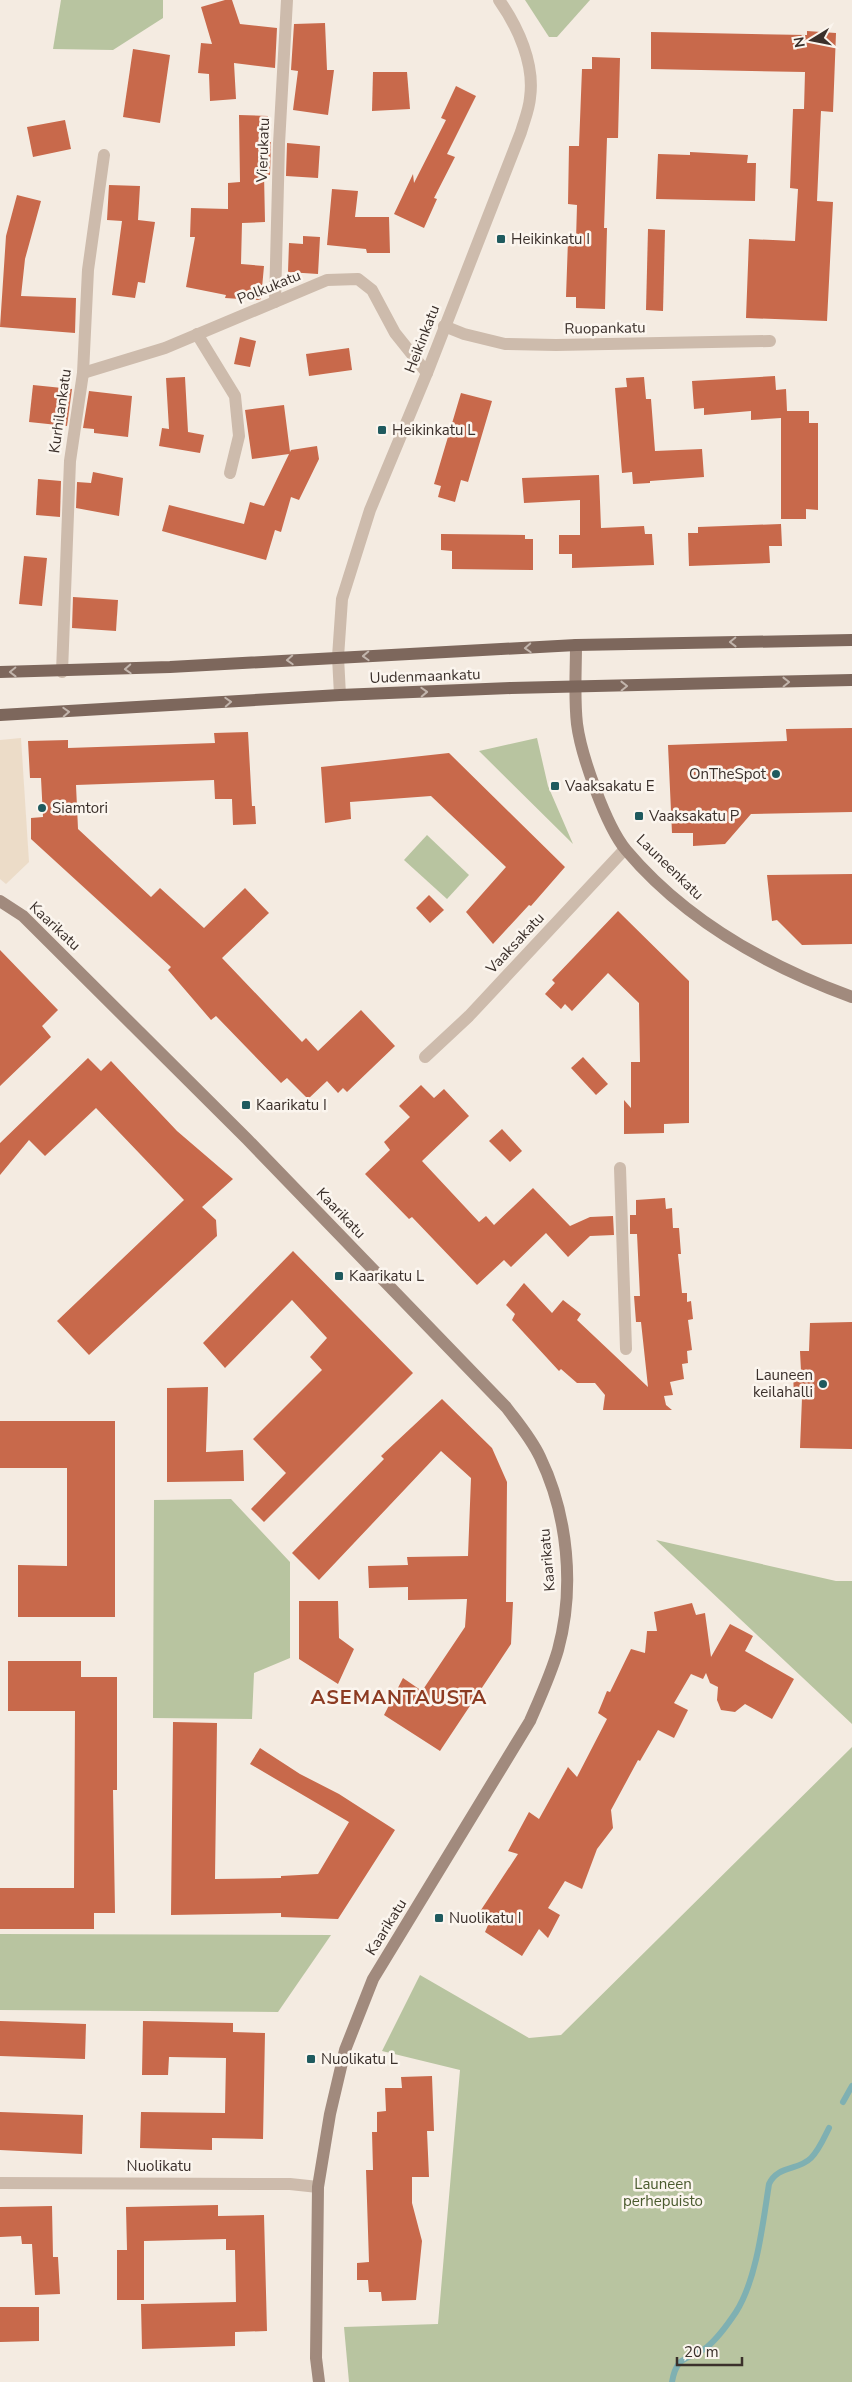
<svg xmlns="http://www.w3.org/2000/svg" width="852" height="2382" font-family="'Nunito Sans',sans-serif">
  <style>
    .green { fill: #b8c4a0 }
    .plaza { fill: #ecdcc8 }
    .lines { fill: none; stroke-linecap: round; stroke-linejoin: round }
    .stream { stroke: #7fb0b2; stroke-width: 6 }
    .building { fill: #c8694b }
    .lane { stroke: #cdbbac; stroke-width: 12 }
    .street { stroke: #cdbbac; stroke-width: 12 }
    .secondary { stroke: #a18a7d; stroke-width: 12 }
    .primary { stroke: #7d675c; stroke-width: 12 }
    .oneway { stroke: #c2b5ac }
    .poi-dot { fill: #1f5a5e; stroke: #fbf5ee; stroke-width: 2 }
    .labels { text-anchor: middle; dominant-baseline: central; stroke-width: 5; stroke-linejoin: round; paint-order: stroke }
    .street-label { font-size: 15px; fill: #3b302b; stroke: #fbf5ee }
    .poi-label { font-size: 15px; fill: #3b302b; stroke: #fbf5ee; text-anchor: start }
    .park-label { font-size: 15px; fill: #4a5a2e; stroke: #fbf5ee }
    .district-label { font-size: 20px; font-weight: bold; letter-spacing: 1px; fill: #8c3b22; stroke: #fbf5ee }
  </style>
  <rect width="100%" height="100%" fill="#f4ebe1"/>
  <!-- green -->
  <g class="green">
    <path d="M61,0h102v18l-50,32 -60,-1z"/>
    <path d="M525,0h65l-33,37h-8z"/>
    <path d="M537,738l11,48 25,58 -94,-93z"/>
    <path d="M427,835l42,40 -22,24 -43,-39z"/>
    <path d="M231,1499l59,63v96l-36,15 -2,46 -99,-1 1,-218z"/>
    <path d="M656,1540l180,41h16v143z"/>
    <path d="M852,1747v635h-503l-5,-55 94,-3 22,-254 -78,-19 38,-76 109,63 32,-3z"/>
    <path d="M0,1934l331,1 -53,77 -278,-2z"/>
  </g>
  <!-- plaza -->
  <path class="plaza" d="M21,738l8,124 -23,22 -6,-5v-139z"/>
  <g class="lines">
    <!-- stream -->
    <g class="stream">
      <path d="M843,2102l9,-16"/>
      <path d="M672,2382c5,-29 16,-20 35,-35 11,-9 21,-23 29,-35 21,-33 27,-90 33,-128 9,-19 29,-13 42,-26 8,-8 13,-20 18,-30"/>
    </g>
  </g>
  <!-- building -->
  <g class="building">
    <path d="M225,0h7l8,24 37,4 -2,40 -41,-5 2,36 -26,2 -1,-27 -11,-1 3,-30 11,1 -11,-37z"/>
    <path d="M325,23l2,47h7l-6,45 -35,-5 5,-39 -7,-1 3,-46z"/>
    <path d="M807,31l29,2 -3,79 -12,-1 -4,90 16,1 -6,119 -81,-3 3,-79 46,2 3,-52 -8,-1 3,-79h11l1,-37 -154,-3v-37l156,3z"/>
    <path d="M133,49l37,6 -10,68 -37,-6z"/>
    <path d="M592,57l28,1 -2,80h-11l-3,90h3l-2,81 -29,-1v-11h-10l2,-57h8l1,-35 -9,-1 1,-58h10l3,-77h10z"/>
    <path d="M373,72h34l3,37 -38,2z"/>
    <path d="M456,86l20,10 -29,58 8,3 -21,41 3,1 -13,29 -30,-14 19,-40 1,9 32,-63 -5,-2z"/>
    <path d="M239,115l29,1v26h3l-1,33 -6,-1 1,48 -23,1 -1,41 23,2 -3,33 -3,1 -33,-2 1,-3 -40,-8 9,-50h-5l1,-29 37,1v-26l12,-1z"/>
    <path d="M65,120l6,29 -38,8 -6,-30z"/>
    <path d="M287,143l33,3 -2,32 -32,-2z"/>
    <path d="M690,152l58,3 -1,8h9l-1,38 -99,-2 2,-45 32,1z"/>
    <path d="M109,185l31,1 -2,34 17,2 -10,61 -7,-1 -3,16 -23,-3 10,-74 -15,-1z"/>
    <path d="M332,189l26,2 -3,26h34l1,36h-23l-1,-4 -39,-4z"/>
    <path d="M17,195l24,6 -16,58 -4,37 55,2 -1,35 -75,-6 6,-91z"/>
    <path d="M648,229l17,1 -2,81 -17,-1z"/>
    <path d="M303,236l17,1 -2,37 -30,-2 1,-29 14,1z"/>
    <path d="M240,337l16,4 -6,26 -16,-3z"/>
    <path d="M349,348l3,22 -43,6 -3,-22z"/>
    <path d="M775,376l1,14 10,-1 1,22h22v12h9v87l-12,-1v10h-25v-101l-30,2v-9l-47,4v-7l-10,1 -2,-28z"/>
    <path d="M185,377l3,55 16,3 -4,18 -41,-7 3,-18 7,1 -3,-51z"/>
    <path d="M644,377l2,22h5l4,52 47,-2 2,28 -54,4v2l-17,1 -1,-12 -10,1 -7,-85 12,-1 -1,-9z"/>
    <path d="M33,385l39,4 -5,37 -38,-4z"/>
    <path d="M89,391l43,5 -4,41 -34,-4v-4l-11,-1z"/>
    <path d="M461,393l31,8 -24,81 -7,-2 -6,22 -17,-5 3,-11 -7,-2z"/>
    <path d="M284,405l6,47 1,-2 26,-4 2,13 -20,41 -8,-3 -10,35 -6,-2 -9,30 -104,-29 7,-26 75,19 6,-22 14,4 25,-52 -37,5 -7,-49z"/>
    <path d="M93,472l30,6 -4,38 -43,-8 1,-26 14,1z"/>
    <path d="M599,475l2,53 43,-2 1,8h7l2,31 -82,3v-14h-13v-19h21v-35l-56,3 -2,-25z"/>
    <path d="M38,479l23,2 -1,36 -24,-2z"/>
    <path d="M781,524l1,22h-13l1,17 -81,3 -1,-33h10v-6z"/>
    <path d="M441,534l84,1v4h8v31l-81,-1v-18l-11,-1z"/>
    <path d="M24,556l23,2 -5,48 -23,-2z"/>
    <path d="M73,597l45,3 -2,31 -44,-3z"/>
    <path d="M852,728v84l-101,2 -26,30 -32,2v-13h-21l-4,-88 119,-4 -1,-12z"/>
    <path d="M248,732l4,74h3l1,18 -23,1 -1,-26h-17l-1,-19 -138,5 2,44 73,68 9,-9 44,40 41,-40 24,25 -47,45 80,84 4,-4 12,13 43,-41 34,36 -48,46 -4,-4 -5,5 -11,-12 -19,18 -21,-21 -6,5 -65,-67 -5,4 -43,-50 3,-3 -140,-128v-21l12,-1 -2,-39h-11l-2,-37 40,-1v8l147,-5 -1,-10z"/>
    <path d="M449,753l116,114 -34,39 -2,-1 -36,39 -27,-32 40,-45 -75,-71 -81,6 1,17 -26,4 -4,-56z"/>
    <path d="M852,874v70l-50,1 -25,-25 -5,1 -5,-46z"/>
    <path d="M429,895l15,15 -14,13 -14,-15z"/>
    <path d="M618,911l71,70v142l-25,1v9l-40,1v-34l7,8v-46h9l-1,-59 -31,-30 -36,38 -7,-7 -4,5 -16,-15 10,-11 -3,-3z"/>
    <path d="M0,950l58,60 -16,16 9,11 -51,49z"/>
    <path d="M583,1057l25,27 -12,11 -25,-27z"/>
    <path d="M88,1058l13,13 10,-10 66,70 56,48 -31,28 14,13 1,16 -128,119 -32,-34 127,-121 -88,-92 -51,48 -16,-16 -29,35v-32z"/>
    <path d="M421,1085l13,13 10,-9 25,27 -47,45 57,61 7,-6 8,9 39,-37 37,38 20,-9 23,-1 1,19 -24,1 -22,21 -22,-24 -35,34 -7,-7 -27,25 -65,-68 -3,2 -44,-45 25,-24 -6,-8 26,-25 -11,-11z"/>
    <path d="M502,1129l20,22 -12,11 -21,-21z"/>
    <path d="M665,1198l1,11 6,-1 1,20h6l2,26h-3l4,39h5v9l4,-1 2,18 -5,1 4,30 -5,1 1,12 -6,1 2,15 -14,3 3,13 -9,1 2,9 6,5h-69l2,-15 -10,-12h-18l-16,-14 -2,2 -47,-51 3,-6 -9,-9 18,-22 28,30 11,-13 18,14 -4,6 71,67 -7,-65h-5l-2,-26h6l-3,-62h-7v-19h6v-15z"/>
    <path d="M293,1251l120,122 -149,149 -13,-13 35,-36 -33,-34 69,-69 -12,-13 17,-19 -35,-38 -67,68 -22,-25z"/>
    <path d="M852,1322v127l-52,-1 2,-50h-8l-1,-27h8l-1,-20h9l1,-28z"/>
    <path d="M208,1387l-2,65 37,-2 1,31 -77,1v-94z"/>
    <path d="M442,1399l50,49 15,34 -1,120h7l-2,42 -71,107 -56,-36 19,-37 19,13 43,-64 2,-28 -59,1v-13l-39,1 -1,-22 40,-1 -1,-8 61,-1 3,-78 -30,-27 -122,129 -27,-27 92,-94 -3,-3z"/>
    <path d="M0,1421h115v196h-97v-52l49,1v-98h-67z"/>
    <path d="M299,1601h39l1,37 15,11 -16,35 -39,-25z"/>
    <path d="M692,1603l4,12 9,-2 6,44 19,-33 23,12 -8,15 49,28 -22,40 -27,-15 -10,8 -14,-2 -4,-10 1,-13 -8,-4 -4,-10 -3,6 -12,-5 -17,29 14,7 -14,28 -16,-8 -18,31 -2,-1 -27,50 2,18 -16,21 -15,40 -17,-8 -17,27 12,7 -12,23 -9,-9 -17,27 -37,-24 6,-14 -12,-5 39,-59 -10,-3 21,-39 10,7 29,-52 9,10 30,-58 -9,-6 9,-22 3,1 21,-43 14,4 2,-22h10l-3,-19z"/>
    <path d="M8,1661h73v16h36v113h-4l2,123h-21v16h-94v-41h74l1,-177h-67z"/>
    <path d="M173,1722l44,1 -2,156 66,-1v-2l37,-2 31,-52 -99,-58 10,-16 40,26 39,20 56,36 -57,89 -57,-2v-4l-110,2z"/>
    <path d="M0,2021l86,3 -1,35 -85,-3z"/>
    <path d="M143,2021l90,2v9l32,1 -2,106 -51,-1v12l-72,-2 1,-36 84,1 1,-55 -57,-1 -1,18h-26z"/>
    <path d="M432,2076l2,55h-7l2,46h-17v26l10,38 -6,59 -34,1 -1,-9h-12l-1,-12h-11v-17l12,-1 -3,-92h7l-1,-38h5v-20l9,-1 -1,-23h17l-1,-11z"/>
    <path d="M0,2112l83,3 -1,39 -82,-4z"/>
    <path d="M218,2205v11l46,-1 3,116 -32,1v14l-93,3 -1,-45 95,-2 -1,-52h-9v-11l-82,2v59h-27v-50h10l-1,-43z"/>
    <path d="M52,2206l1,51h5l2,37 -25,1 -3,-51h-10l-1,-8 -21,1v-30z"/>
    <path d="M0,2307h39v34l-39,1z"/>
  </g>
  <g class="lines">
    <!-- lane -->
    <path class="lane" d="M620,1168l6,181"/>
    <!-- street -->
    <g class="street">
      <path d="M275,302l4,-158 8,-144"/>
      <path d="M444,326l20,8 41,10 51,1 214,-4"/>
      <path d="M197,334l38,62 4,40 -9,37"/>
      <path d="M83,373l82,-25 162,-68 31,-1 14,11 23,43 32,40"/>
      <path d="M62,672l8,-211 13,-88 5,-103 16,-115"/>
      <path d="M340,695l-2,-38 4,-58 28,-89 57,-137 94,-241c3,-11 8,-22 9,-34 5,-34 -12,-71 -31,-98"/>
      <path d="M425,1057l44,-41 156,-167"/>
      <path d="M0,2183l290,1 28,3"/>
    </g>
    <!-- secondary -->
    <g class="secondary">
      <path d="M576,645c0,26 -2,53 1,79 4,31 29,102 49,126 59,70 141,116 226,147"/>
      <path d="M0,901l23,15 224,223 259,268c12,16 25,31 34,50 28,58 35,131 18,193 -7,24 -18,48 -28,71l-157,258 -28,71 -15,64 -12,73 -2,171 3,24"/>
    </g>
    <!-- primary -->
    <g class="primary">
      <path d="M0,672l170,-5 406,-22 276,-5"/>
      <path d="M0,715l340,-20 171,-7 341,-8"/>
    </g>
  </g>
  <!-- one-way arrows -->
  <defs><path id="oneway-chevron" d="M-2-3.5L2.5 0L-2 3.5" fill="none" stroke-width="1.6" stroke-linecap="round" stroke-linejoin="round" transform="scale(1.25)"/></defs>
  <g class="oneway">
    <use href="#oneway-chevron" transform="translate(733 642) rotate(179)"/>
    <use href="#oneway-chevron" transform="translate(528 648) rotate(177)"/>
    <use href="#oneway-chevron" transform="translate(366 656) rotate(178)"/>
    <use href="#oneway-chevron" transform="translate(290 660) rotate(177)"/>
    <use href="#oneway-chevron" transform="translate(128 669) rotate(177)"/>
    <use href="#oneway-chevron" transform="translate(13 672) rotate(179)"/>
    <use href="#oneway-chevron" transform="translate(786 682) rotate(-1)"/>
    <use href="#oneway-chevron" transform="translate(624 686) rotate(-1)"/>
    <use href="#oneway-chevron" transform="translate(424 692) rotate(-2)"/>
    <use href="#oneway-chevron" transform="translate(228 702) rotate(-3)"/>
    <use href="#oneway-chevron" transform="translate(66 712) rotate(-3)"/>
  </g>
  <!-- markers -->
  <g class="poi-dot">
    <rect x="496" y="234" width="10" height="10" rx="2.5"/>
    <rect x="377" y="425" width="10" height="10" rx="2.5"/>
    <circle cx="776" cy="774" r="5"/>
    <rect x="550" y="781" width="10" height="10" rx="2.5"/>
    <circle cx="42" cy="808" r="5"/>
    <rect x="634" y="811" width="10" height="10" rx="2.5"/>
    <rect x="241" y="1100" width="10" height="10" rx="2.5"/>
    <rect x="334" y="1271" width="10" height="10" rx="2.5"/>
    <circle cx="823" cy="1384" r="5"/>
    <rect x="434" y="1913" width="10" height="10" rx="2.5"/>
    <rect x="306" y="2054" width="10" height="10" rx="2.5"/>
  </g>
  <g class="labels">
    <!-- street labels -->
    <g class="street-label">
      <text transform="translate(263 150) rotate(-88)">Vierukatu</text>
      <text transform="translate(269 287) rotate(-22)">Polkukatu</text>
      <text transform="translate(605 328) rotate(-1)">Ruopankatu</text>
      <text transform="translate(422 339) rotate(-69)">Heikinkatu</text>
      <text transform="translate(60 411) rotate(-82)">Kurhilankatu</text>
      <text transform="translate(425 676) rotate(-2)">Uudenmaankatu</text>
      <text transform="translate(670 867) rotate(44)">Launeenkatu</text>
      <text transform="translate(55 926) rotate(43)">Kaarikatu</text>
      <text transform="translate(515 943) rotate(-47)">Vaaksakatu</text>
      <text transform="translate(341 1213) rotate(46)">Kaarikatu</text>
      <text transform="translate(547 1560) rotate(-95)">Kaarikatu</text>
      <text transform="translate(386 1927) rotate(-58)">Kaarikatu</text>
      <text x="159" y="2166">Nuolikatu</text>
    </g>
    <!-- poi labels -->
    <g class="poi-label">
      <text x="511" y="239">Heikinkatu I</text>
      <text x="392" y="430">Heikinkatu L</text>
      <text x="766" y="774" text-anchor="end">OnTheSpot</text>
      <text x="565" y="786">Vaaksakatu E</text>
      <text x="52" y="808">Siamtori</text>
      <text x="649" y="816">Vaaksakatu P</text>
      <text x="256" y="1105">Kaarikatu I</text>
      <text x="349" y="1276">Kaarikatu L</text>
      <text x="813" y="1375" text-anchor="end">Launeen<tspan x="813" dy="17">keilahalli</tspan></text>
      <text x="449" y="1918">Nuolikatu I</text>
      <text x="321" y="2059">Nuolikatu L</text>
    </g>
    <!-- park labels -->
    <g class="park-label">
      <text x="663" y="2184">Launeen<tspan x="663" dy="17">perhepuisto</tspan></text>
    </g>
    <!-- district labels -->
    <g class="district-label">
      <text x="399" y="1697">ASEMANTAUSTA</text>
    </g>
  </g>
  <!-- north arrow -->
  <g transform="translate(812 40) rotate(260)" stroke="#fbf5ee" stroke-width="4" paint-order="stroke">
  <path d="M0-4L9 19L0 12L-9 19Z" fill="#3b302b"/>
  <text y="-8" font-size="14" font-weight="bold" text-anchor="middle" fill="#3b302b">N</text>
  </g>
  <!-- scale -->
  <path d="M677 2357v8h65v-8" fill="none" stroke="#3b302b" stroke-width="2.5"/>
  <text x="684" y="2357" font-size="15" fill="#3b302b" stroke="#fbf5ee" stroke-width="4" paint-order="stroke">20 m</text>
</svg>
